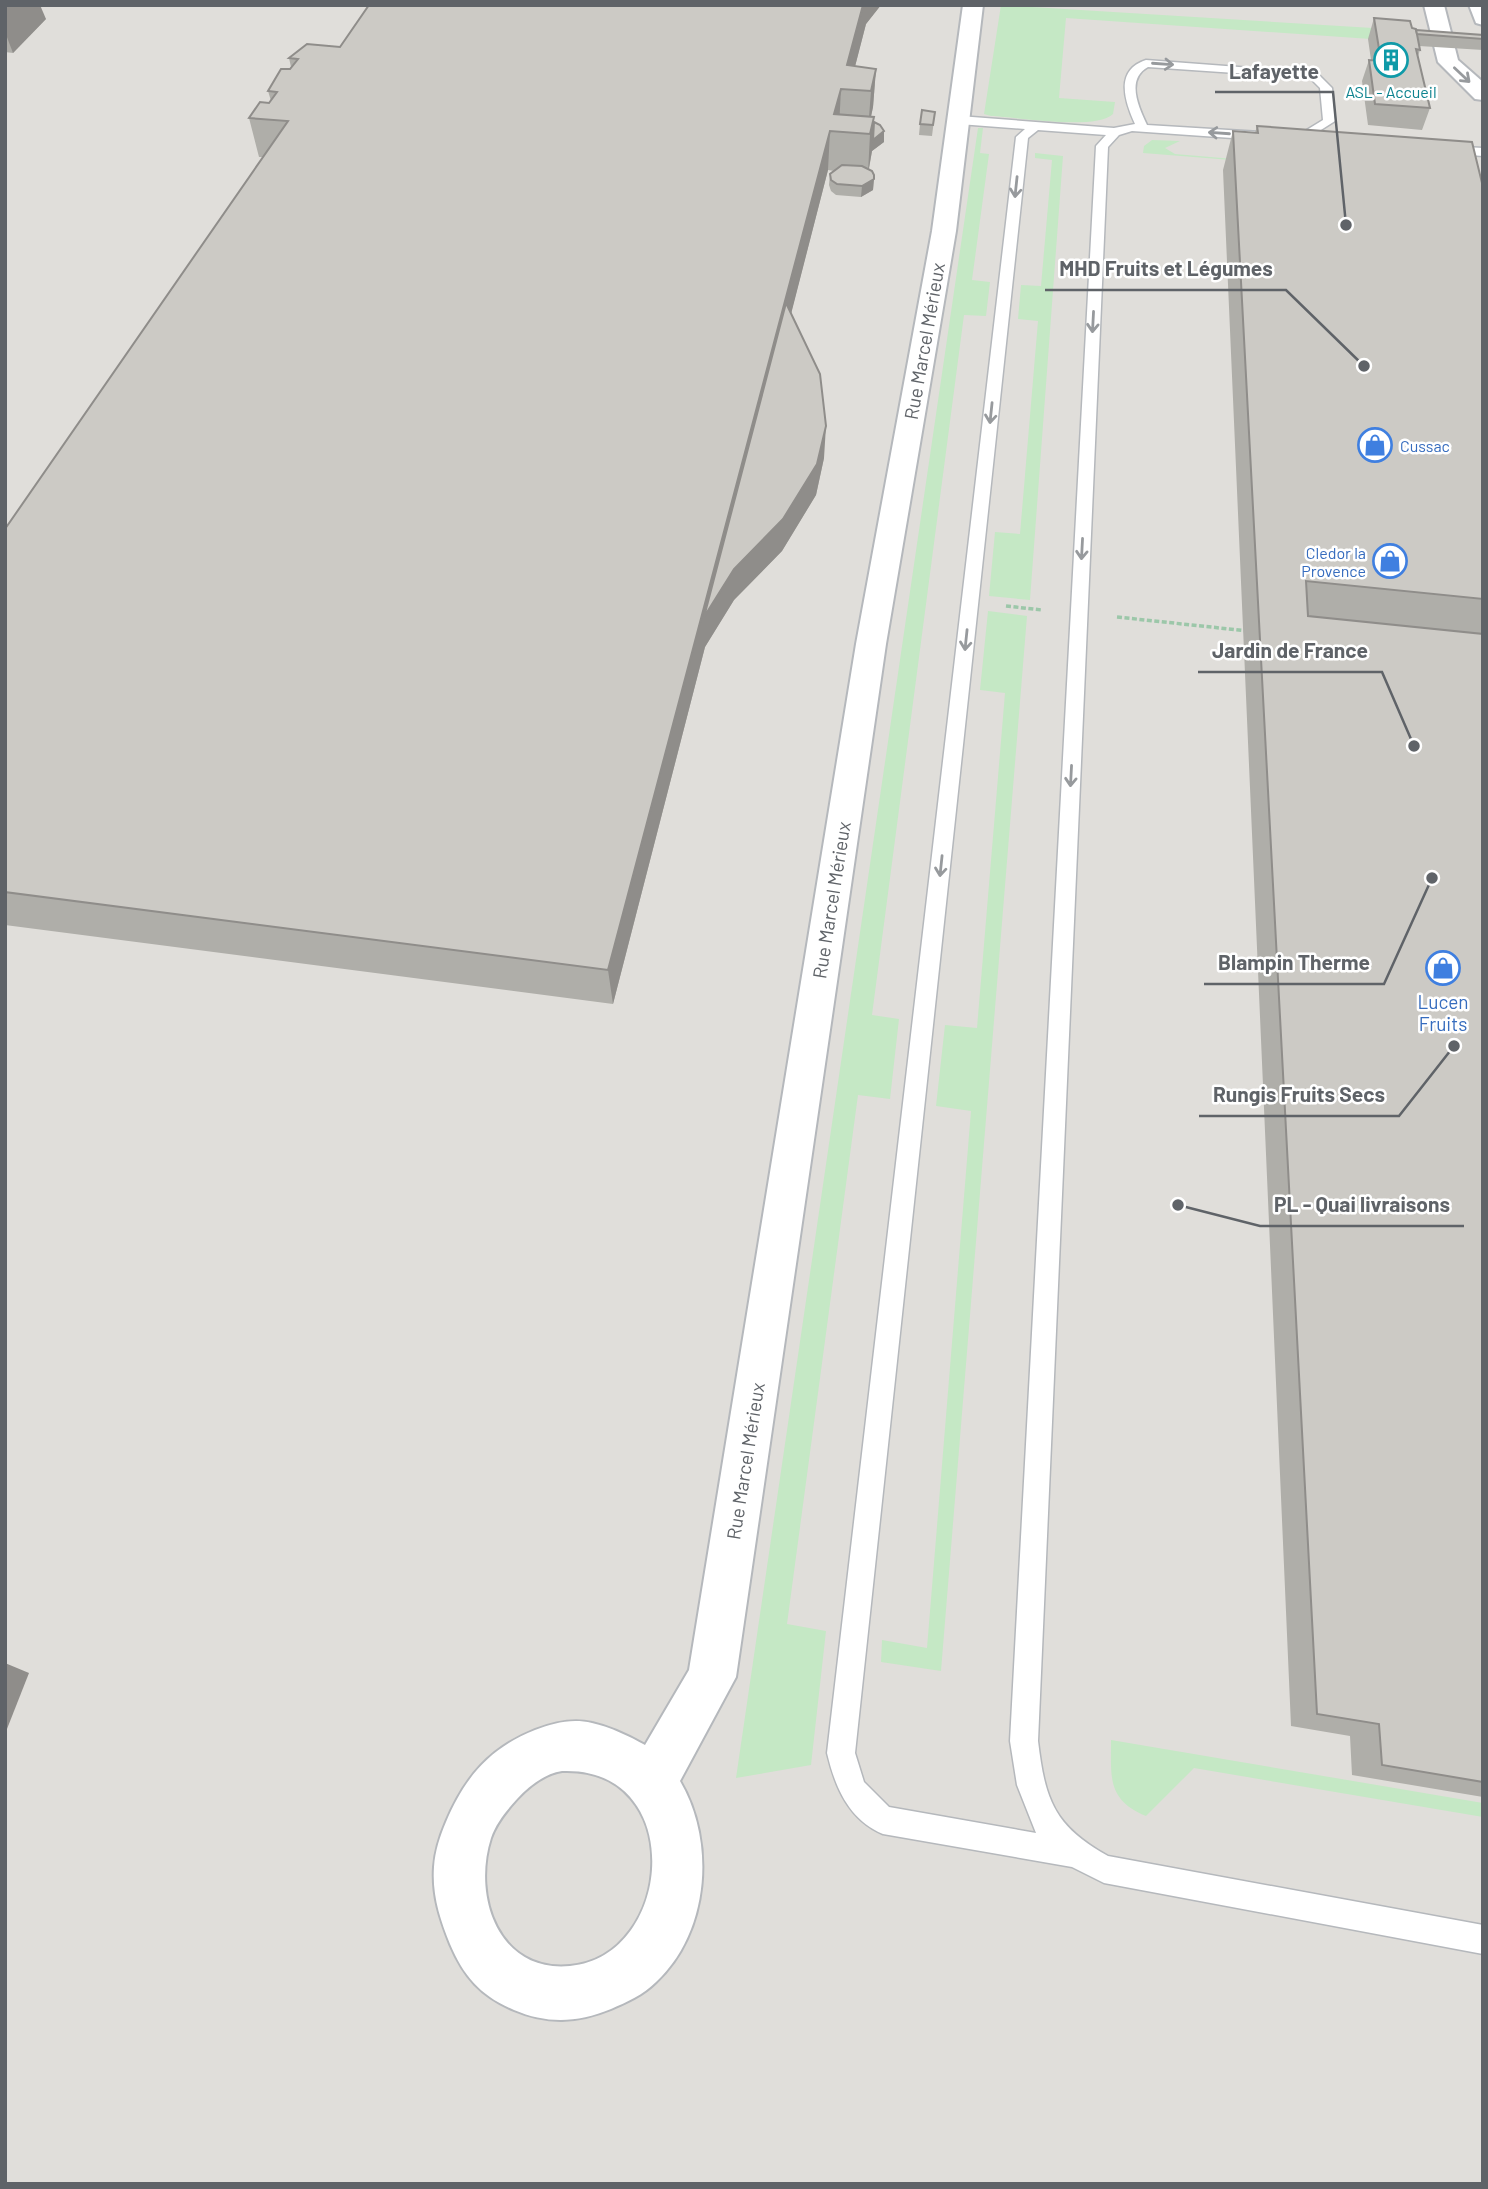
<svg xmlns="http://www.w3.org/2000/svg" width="1488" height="2189" font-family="Barlow,sans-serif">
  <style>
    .industrial { fill: #e0deda }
    .green { fill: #c5e8c5 }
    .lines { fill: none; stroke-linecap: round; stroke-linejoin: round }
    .service-casing { stroke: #b5b8bc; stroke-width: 3 }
    .minor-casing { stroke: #b5b8bc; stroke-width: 4 }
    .path { stroke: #9cc7a9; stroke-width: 3.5; stroke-dasharray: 5 2.5; stroke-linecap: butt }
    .service { fill: #fff; fill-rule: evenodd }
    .minor { fill: #fff; fill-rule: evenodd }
    .wall { fill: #afaea9 }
    .shaded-wall { fill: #8f8d8a }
    .building { fill: #cccac5; stroke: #8f8d8a; stroke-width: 2 }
    .oneway { stroke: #979a9d }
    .labels { text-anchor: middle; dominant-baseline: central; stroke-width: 5; stroke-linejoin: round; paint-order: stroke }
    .far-culture-label { font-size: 16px; fill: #0d838f; stroke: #fff }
    .far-shop-label { font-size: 16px; fill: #366cbe; stroke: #fff; text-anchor: start }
    .street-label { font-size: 19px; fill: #5f6368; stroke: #fff }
    .shop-label { font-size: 19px; fill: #366cbe; stroke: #fff }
    .leader { fill: none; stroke: #5f6368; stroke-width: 2.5 }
    .callout-dot { fill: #5f6368; stroke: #fff; stroke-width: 2.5 }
    .callout-label { font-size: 21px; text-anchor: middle; font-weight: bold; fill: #5f6368; stroke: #fff; stroke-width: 5; stroke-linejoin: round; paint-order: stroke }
  </style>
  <rect width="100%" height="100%" fill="#f1efe8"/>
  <!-- industrial -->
  <rect class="industrial" x="5" y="5" width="1478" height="2179"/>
  <!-- green -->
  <g class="green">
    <path d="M1001,5l372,23 12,12 -319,-22 -7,80 56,4 -2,12c-18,17 -96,3 -122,2l-7,-2z"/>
    <path d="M978,128h5l-3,25 9,1 -17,126 18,2 -4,34 -22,-1 -92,700 27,4 -9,80 -32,-4 -71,529 39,7 -15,134 -75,13z"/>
    <path d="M1152,140l28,1 -15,7 10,6 308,26 -340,-27 1,-7z"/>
    <path d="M1035,153l28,3 -33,444 -41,-4 6,-64 25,2 18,-213 -20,-2 3,-34 20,1 11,-126 -17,-2z"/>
    <path d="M988,611l39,5 -86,1055 -60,-9 1,-22 45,8 44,-537 -35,-5 9,-81 32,3 28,-335 -25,-3z"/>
    <path d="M1111,1740l372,63v14l-289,-49 -48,48c-39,-16 -35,-39 -35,-76z"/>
  </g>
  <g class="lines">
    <!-- service casing -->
    <g class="service-casing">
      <g id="service">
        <path d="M1146,60l171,13 15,15 3,33 -33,21 -10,-3 31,-19 -3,-32 -10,-10 -162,-11c-22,12 -10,39 -1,58l114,7 6,4 -6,4 -129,-9 -13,4 -11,12 -70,1594c7,59 16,85 70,115l375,69v29l-379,-71 -32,-16 -189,-33c-34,-14 -48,-47 -56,-81l189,-1616 9,-8 -66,-5 -6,-4 6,-4 155,12 21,-4c-11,-24 -20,-54 11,-64zM1038,130l68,5 -10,11 -86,1595 7,44 19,48 -147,-26 -25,-25 -9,-29 173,-1615z"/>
        <path d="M1446,146l37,2v8l-41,-3v-6z"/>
      </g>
    </g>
    <!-- minor casing -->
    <g class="minor-casing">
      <g id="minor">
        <path d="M963,5h20l-27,226 -70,413 -150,1033 -56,104c36,61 29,152 -24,201 -13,13 -29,20 -45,27 -34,14 -64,15 -97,1 -33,-14 -50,-33 -64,-66 -10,-25 -18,-49 -16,-77 1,-16 6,-31 12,-45 19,-45 44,-74 89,-92 18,-7 37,-12 57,-7 18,4 37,13 53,22l44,-75 167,-1026 76,-413zM562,1771c126,-5 112,186 8,195 -71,7 -98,-69 -79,-128 5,-15 16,-28 26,-39 12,-13 27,-25 45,-28z"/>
        <path d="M1424,5h20l14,55 25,22v18l-8,-1 -37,-37z"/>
        <path d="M1469,5h14v20l-7,-2z"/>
      </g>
    </g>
    <!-- path -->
    <g class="path">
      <path d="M1006,606l36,4"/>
      <path d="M1117,617l131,14"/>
    </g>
    <!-- service -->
    <use href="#service" class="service"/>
    <!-- minor -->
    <use href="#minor" class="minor"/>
  </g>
  <!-- wall -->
  <g class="wall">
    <path d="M5,5l41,14 -33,34 -8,-1z"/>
    <path d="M369,5h512l-15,19 -11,42 21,3 -3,38 -2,10 3,5 10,9v11l-12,9 -3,18 5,6 -1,15 -12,7 -25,-2 -5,-4 -2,-6 1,-11 4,-3 -6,-1 -37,143 33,145 -8,37 -34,56 -48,49 -29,47 -92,357 -608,-79v-396l258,-372h-4l-10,-39 22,-17 -3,-10 23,-24 -2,-9 51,-11z"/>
    <path d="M1374,18l42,12 67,5v15l-64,-4 1,4 -2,6 12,52 -8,22 -54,-5 -6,-44 7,-21h2l-3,-21z"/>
    <path d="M935,112l-3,24 -13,-1 1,-11z"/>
    <path d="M1257,126l226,61v1610l-131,-22 -2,-39 -59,-10 -68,-1556 10,-39 22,2z"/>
  </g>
  <!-- shaded-wall -->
  <g class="shaded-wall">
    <path d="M9,5h31l6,14 -33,34 -8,-21v-23z"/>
    <path d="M863,5h18l-15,19 -17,66 -2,-25z"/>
    <path d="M876,69l-3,38 -5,23 3,-39z"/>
    <path d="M841,89l-2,39 -5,-14z"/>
    <path d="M874,117l-1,23 11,-9v11l-12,9 -4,22 2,-39z"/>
    <path d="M830,131l-2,39 -108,421 106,-165 -2,32 -8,37 -34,56 -48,49 -29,47 -92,357 -5,-34z"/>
    <path d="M874,179l-1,11 -12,7 1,-11z"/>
    <path d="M5,1663l24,10 -24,61z"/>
  </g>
  <!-- building -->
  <g class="building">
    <path d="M369,5h494l-16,60 29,4 -5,22 -30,-2 -7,25 40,3 -4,17 -40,-3 -222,839 -603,-78v-363l283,-408 -39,-3 11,-16 9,1 8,-11 -9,-1 13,-22h9l8,-10 -9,-1 18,-14 33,3z"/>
    <path d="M1374,18l36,3 2,7 4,1 4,21 -4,-1 14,59 -55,-4 -6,-44 12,1z"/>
    <path d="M1416,30l67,5v4l-66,-5z"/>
    <path d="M922,110l13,2 -2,13 -13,-1z"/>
    <path d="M874,122l6,3 4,6 -11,9z"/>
    <path d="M1257,126l215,16 11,45v412l-177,-18 2,35 175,18v1148l-101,-17 -3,-41 -62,-10 -84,-1583 25,2z"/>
    <path d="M842,165l20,1 10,5 2,4v4l-12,7 -25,-2 -6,-4 -1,-6z"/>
    <path d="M786,303l34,71 6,52 -9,38 -34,55 -49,50 -30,48z"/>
  </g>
  <!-- one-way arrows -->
  <defs><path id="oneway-shaft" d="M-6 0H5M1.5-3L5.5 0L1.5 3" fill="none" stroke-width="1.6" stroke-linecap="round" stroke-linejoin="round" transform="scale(1.75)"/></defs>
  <g class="oneway">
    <use href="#oneway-shaft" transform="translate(1163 64) rotate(4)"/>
    <use href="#oneway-shaft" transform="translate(1462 75) rotate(43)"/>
    <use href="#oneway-shaft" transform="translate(1219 133) rotate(-176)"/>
    <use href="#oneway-shaft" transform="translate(1016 187) rotate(96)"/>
    <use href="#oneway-shaft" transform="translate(1093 322) rotate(93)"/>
    <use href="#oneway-shaft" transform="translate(991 413) rotate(96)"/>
    <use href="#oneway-shaft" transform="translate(1082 549) rotate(93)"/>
    <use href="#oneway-shaft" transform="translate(966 640) rotate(96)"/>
    <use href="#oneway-shaft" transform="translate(1071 776) rotate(93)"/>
    <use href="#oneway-shaft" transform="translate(941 866) rotate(96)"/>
  </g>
  <!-- icons -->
  <defs>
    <g id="building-ring" transform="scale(1.75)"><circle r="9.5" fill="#fff" stroke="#0f9aa8" stroke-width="1.5"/><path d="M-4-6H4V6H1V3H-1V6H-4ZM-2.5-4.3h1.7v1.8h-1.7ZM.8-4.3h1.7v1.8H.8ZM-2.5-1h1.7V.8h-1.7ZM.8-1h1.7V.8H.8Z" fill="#0f9aa8"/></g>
    <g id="shop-ring" transform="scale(1.75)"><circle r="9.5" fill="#fff" stroke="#3f7fe0" stroke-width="1.5"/><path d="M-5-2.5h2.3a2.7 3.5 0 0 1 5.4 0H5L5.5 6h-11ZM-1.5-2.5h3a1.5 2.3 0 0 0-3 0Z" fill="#3f7fe0"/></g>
  </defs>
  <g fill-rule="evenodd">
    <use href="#building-ring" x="1391" y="60"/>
    <use href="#shop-ring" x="1375" y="445"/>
    <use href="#shop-ring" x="1390" y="561"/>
    <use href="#shop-ring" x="1443" y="968"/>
  </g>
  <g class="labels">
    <!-- far-culture labels -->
    <g class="far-culture-label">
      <text x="1391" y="91">ASL - Accueil</text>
    </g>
    <!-- far-shop labels -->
    <g class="far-shop-label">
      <text x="1400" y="445">Cussac</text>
      <text x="1366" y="552" text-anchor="end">Cledor la<tspan x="1366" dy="18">Provence</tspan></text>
    </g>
    <!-- street labels -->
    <g class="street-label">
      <text transform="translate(924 341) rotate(-80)">Rue Marcel Mérieux</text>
      <text transform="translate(831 900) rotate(-81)">Rue Marcel Mérieux</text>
      <text transform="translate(745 1461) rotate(-81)">Rue Marcel Mérieux</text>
    </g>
    <!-- shop labels -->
    <g class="shop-label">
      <text x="1443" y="1001">Lucen<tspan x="1443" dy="22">Fruits</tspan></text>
    </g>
  </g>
  <!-- callouts -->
  <path class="leader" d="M1346 225L1333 92H1215M1364 366L1286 290H1045M1414 746L1382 672H1198M1432 878L1384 984H1204M1454 1046L1399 1116H1199M1178 1205L1260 1226H1464"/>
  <g class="callout-dot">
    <circle cx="1346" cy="225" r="7"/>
    <circle cx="1364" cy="366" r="7"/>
    <circle cx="1414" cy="746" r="7"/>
    <circle cx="1432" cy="878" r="7"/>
    <circle cx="1454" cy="1046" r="7"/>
    <circle cx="1178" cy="1205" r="7"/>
  </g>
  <g class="callout-label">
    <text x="1274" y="79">Lafayette</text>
    <text x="1166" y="276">MHD Fruits et Légumes</text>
    <text x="1290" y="658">Jardin de France</text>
    <text x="1294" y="970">Blampin Therme</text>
    <text x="1299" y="1102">Rungis Fruits Secs</text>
    <text x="1362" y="1212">PL - Quai livraisons</text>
  </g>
  <!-- border -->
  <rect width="1488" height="2189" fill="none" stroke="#5f6368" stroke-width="14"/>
</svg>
